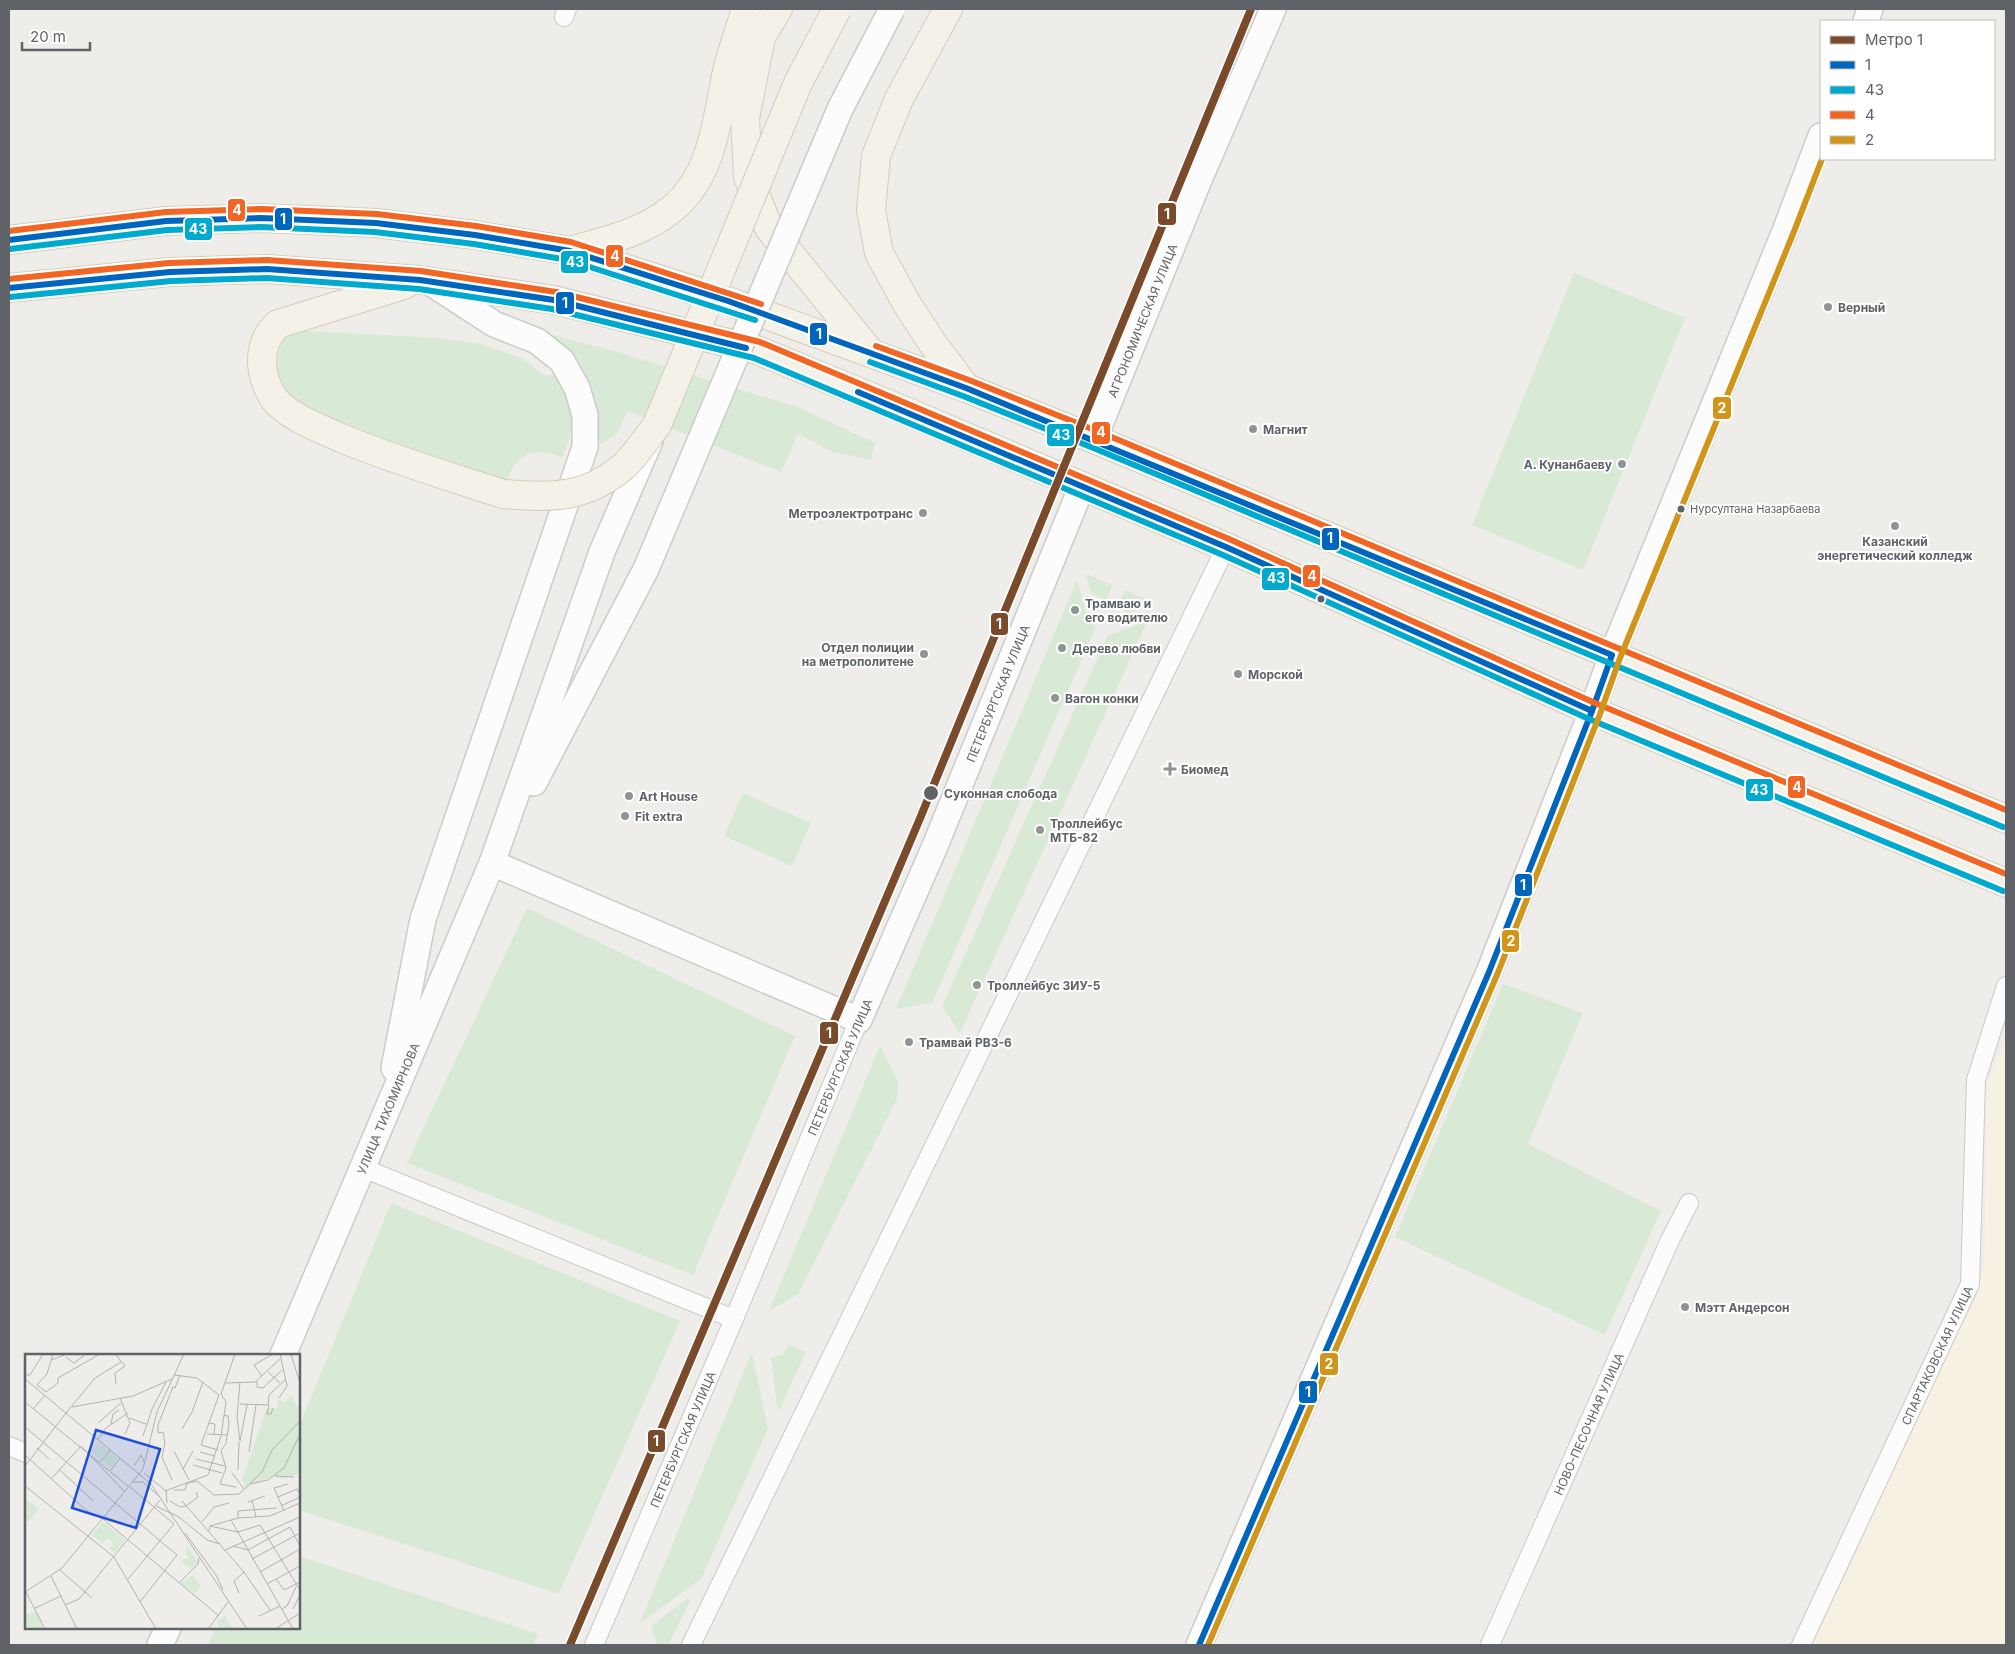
<svg xmlns="http://www.w3.org/2000/svg" width="2015" height="1654" font-family="Inter,sans-serif">
  <style>
    .commercial { fill: #f7f1e4 }
    .green { fill: #d8ead5 }
    .lines { fill: none; stroke-linecap: round; stroke-linejoin: round }
    .street-casing { stroke: #c9c9c9; stroke-width: 20 }
    .secondary-casing { stroke: #cbcbcb; stroke-width: 28 }
    .primary-casing { stroke: #d6ccb8; stroke-width: 30 }
    .street { stroke: #fdfcfc; stroke-width: 18 }
    .secondary { stroke: #fdfcfc; stroke-width: 25 }
    .primary { stroke: #f4f1e9; stroke-width: 28 }
    .secondary-bridge-casing { stroke: #cbcbcb; stroke-width: 28; stroke-linecap: butt }
    .primary-bridge-casing { stroke: #d6ccb8; stroke-width: 30; stroke-linecap: butt }
    .secondary-bridge { stroke: #fdfcfc; stroke-width: 25 }
    .primary-bridge { stroke: #f4f1e9; stroke-width: 28 }
    .bus-1-casing { stroke: #fff; stroke-width: 10 }
    .bus-2-casing { stroke: #fff; stroke-width: 10 }
    .bus-3-casing { stroke: #fff; stroke-width: 10 }
    .bus-4-casing { stroke: #fff; stroke-width: 10 }
    .bus-1 { stroke: #0065bd; stroke-width: 6 }
    .bus-2 { stroke: #00a9ce; stroke-width: 6 }
    .bus-3 { stroke: #f26522; stroke-width: 6 }
    .bus-4 { stroke: #d1951a; stroke-width: 6 }
    .metro-1-casing { stroke: #fff; stroke-width: 11 }
    .metro-1 { stroke: #7a4b2a; stroke-width: 8 }
    .poi-dot { fill: #919395; stroke: #fff; stroke-width: 2 }
    .bus-dot { fill: #5f6368; stroke: #fff; stroke-width: 2 }
    .labels { text-anchor: middle; dominant-baseline: central; stroke-width: 4; stroke-linejoin: round; paint-order: stroke }
    .bus-label { font-size: 11px; fill: #5f6368; stroke: #fff; text-anchor: start }
    .poi-label { font-size: 12px; font-weight: bold; fill: #5f6368; stroke: #fff; text-anchor: start }
    .street-label { font-size: 12px; fill: #5f6368; stroke: #fff }
    .stop-label { font-size: 12px; font-weight: bold; fill: #5f6368; stroke: #fff; text-anchor: start }
    .inset-road { fill: none; stroke: #b1b2b1; stroke-width: 1 }
    .view { fill: #1d4ed8; fill-opacity: 0.15; stroke: #1d4ed8; stroke-width: 2.5 }
    .inset-edge { fill: none; stroke: #5f6368; stroke-width: 2.5 }
    .line-badge { stroke: #fff; stroke-width: 2 }
    .badge-label { font-size: 14px; text-anchor: middle; font-weight: bold; fill: #fff }
  </style>
  <rect width="100%" height="100%" fill="#efede9"/>
  <!-- commercial -->
  <path class="commercial" d="M2006,1037v608h-196l174,-375 3,-186z"/>
  <!-- green -->
  <g class="green">
    <path d="M1574,273l111,45 -102,252 -111,-45z"/>
    <path d="M288,330l151,8 42,6 41,14 24,18 12,-2c4,6 10,14 12,21 6,21 0,44 -7,63 -29,-13 -45,-6 -57,24l-124,-40 -98,-42 -15,-46z"/>
    <path d="M548,334l66,17 184,56 77,36 -4,17 -38,-8 -35,-18 -17,38 -154,-61 -10,23 -29,17 -5,-77 -11,-19z"/>
    <path d="M1087,574l26,11 -7,15 -14,-6 -6,-17z"/>
    <path d="M1077,580l8,30 10,19 -163,374 -36,6z"/>
    <path d="M1125,590l25,11 -2,5 -20,7 -11,-6z"/>
    <path d="M1147,622l-187,411 -18,-27 166,-371z"/>
    <path d="M743,793l68,30 -19,43 -68,-30z"/>
    <path d="M527,908l268,128 -102,239 -286,-112z"/>
    <path d="M1503,984l80,29 -55,131 133,67 -56,124 -210,-98z"/>
    <path d="M880,1046l18,36 -1,17 -99,195 -29,17z"/>
    <path d="M391,1203l289,118 -121,273 -260,-84v-83z"/>
    <path d="M789,1344l17,8 -28,61 -7,-55 12,-4z"/>
    <path d="M752,1352l16,77 -67,150 -61,44z"/>
    <path d="M299,1556l239,78 -5,11h-325l7,-17h84z"/>
    <path d="M688,1598l3,2 -23,45h-11l-6,-19z"/>
  </g>
  <g class="lines">
    <!-- street casing -->
    <g class="street-casing">
      <g id="street">
        <path d="M564,17l3,-8"/>
        <path d="M363,1168l371,151"/>
        <path d="M9,1446l17,7"/>
        <path id="s1" d="M594,1645l140,-326 125,-299"/>
        <path d="M691,1645l535,-1098"/>
        <path id="s2" d="M1490,1645l180,-405 19,-37"/>
        <path id="s3" d="M1801,1645l169,-361 6,-204 30,-94"/>
      </g>
    </g>
    <!-- secondary casing -->
    <g class="secondary-casing">
      <g id="secondary">
        <path d="M1866,21l4,-12"/>
        <path id="s4" d="M1094,439l105,-259 74,-171"/>
        <path d="M534,783l112,-214"/>
        <path id="s5" d="M492,863l367,157 76,-174 147,-360"/>
        <path d="M394,1068l29,-149 162,-472v-32l-8,-27 -15,-27 -25,-20 -43,-17 -63,-41"/>
        <path id="s6" d="M283,1355l209,-492 110,-311 48,-111"/>
        <path d="M160,1645l8,-17"/>
        <path d="M1199,1645l290,-673 103,-261 20,-56 173,-424 36,-95"/>
      </g>
    </g>
    <!-- primary casing -->
    <g class="primary-casing">
      <g id="primary">
        <path d="M778,9l-17,28 -16,81 3,59 21,51 101,124"/>
        <path d="M948,9l-49,90 -23,57 -5,54 8,43 28,51 26,40 33,44"/>
        <path d="M9,240l157,-19 95,-3 115,5 99,12 95,16 158,50 238,87 128,51 912,380"/>
        <path d="M570,251c34,-10 73,-18 102,-42 41,-33 45,-90 55,-138 5,-21 13,-42 19,-62"/>
        <path d="M404,285l-126,39c-10,9 -16,22 -16,37 0,13 5,28 13,39 16,18 44,28 66,38 53,22 107,38 162,56"/>
        <path d="M9,288l161,-16 97,-3 153,11 134,20 203,50 146,60 323,137 366,164 414,172"/>
      </g>
    </g>
    <!-- street -->
    <use href="#street" class="street"/>
    <!-- secondary -->
    <use href="#secondary" class="secondary"/>
    <!-- primary -->
    <use href="#primary" class="primary"/>
    <!-- secondary-bridge casing -->
    <g class="secondary-bridge-casing">
      <path id="secondary-bridge" d="M646,569l194,-460 52,-100"/>
    </g>
    <!-- primary-bridge casing -->
    <g class="primary-bridge-casing">
      <path id="primary-bridge" d="M503,494c48,4 85,5 123,-30 11,-11 21,-26 31,-39l141,-342 39,-74"/>
    </g>
    <!-- secondary-bridge -->
    <use href="#secondary-bridge" class="secondary-bridge"/>
    <!-- primary-bridge -->
    <use href="#primary-bridge" class="primary-bridge"/>
    <!-- bus-1 casing -->
    <g class="bus-1-casing">
      <g id="bus-1">
        <path d="M9,240l157,-19 95,-3 115,5 99,12 95,16 158,50 238,87 646,267 -20,56 -103,261 -290,673"/>
        <path d="M9,288l161,-16 97,-3 153,11 134,20 192,48"/>
        <path d="M858,392l368,155 366,164"/>
      </g>
    </g>
    <!-- bus-2 casing -->
    <g class="bus-2-casing">
      <g id="bus-2">
        <path d="M10,249l157,-19 94,-3 114,5 99,12 94,16 187,60"/>
        <path d="M10,297l161,-16 96,-3 152,11 133,20 202,49 469,197 366,164 414,172"/>
        <path d="M870,362l93,34 128,51 912,380"/>
      </g>
    </g>
    <!-- bus-3 casing -->
    <g class="bus-3-casing">
      <g id="bus-3">
        <path d="M9,231l157,-19 95,-3 116,5 99,12 95,16 190,62"/>
        <path d="M9,279l160,-16 98,-3 154,11 135,21 204,50 469,197 366,164 411,171"/>
        <path d="M876,346l93,34 128,51 909,379"/>
      </g>
    </g>
    <!-- bus-4 casing -->
    <g class="bus-4-casing">
      <path id="bus-4" d="M1208,1645l289,-670 103,-261 20,-56 173,-424 29,-75"/>
    </g>
    <!-- bus-1 -->
    <use href="#bus-1" class="bus-1"/>
    <!-- bus-2 -->
    <use href="#bus-2" class="bus-2"/>
    <!-- bus-3 -->
    <use href="#bus-3" class="bus-3"/>
    <!-- bus-4 -->
    <use href="#bus-4" class="bus-4"/>
    <!-- metro-1 casing -->
    <g class="metro-1-casing">
      <path id="metro-1" d="M570,1645l351,-829 330,-807"/>
    </g>
    <!-- metro-1 -->
    <use href="#metro-1" class="metro-1"/>
  </g>
  <!-- markers -->
  <g class="poi-dot">
    <circle cx="1828" cy="307" r="5"/>
    <circle cx="1253" cy="429" r="5"/>
    <circle cx="1622" cy="464" r="5"/>
    <circle cx="923" cy="513" r="5"/>
    <circle cx="1895" cy="526" r="5"/>
    <circle cx="1075" cy="610" r="5"/>
    <circle cx="1062" cy="648" r="5"/>
    <circle cx="924" cy="654" r="5"/>
    <circle cx="1238" cy="674" r="5"/>
    <circle cx="1055" cy="698" r="5"/>
    <path d="M1167.5 761.5h5v5h5v5h-5v5h-5v-5h-5v-5h5z"/>
    <circle cx="629" cy="796" r="5"/>
    <circle cx="625" cy="816" r="5"/>
    <circle cx="1040" cy="830" r="5"/>
    <circle cx="977" cy="985" r="5"/>
    <circle cx="909" cy="1042" r="5"/>
    <circle cx="1685" cy="1307" r="5"/>
  </g>
  <g class="bus-dot">
    <circle cx="1681" cy="509" r="4.5"/>
    <circle cx="1321" cy="599" r="4.5"/>
    <circle cx="931" cy="793" r="8"/>
  </g>
  <g class="labels">
    <!-- bus labels -->
    <g class="bus-label">
      <text x="1690" y="509">Нурсултана Назарбаева</text>
    </g>
    <!-- poi labels -->
    <g class="poi-label">
      <text x="1838" y="307">Верный</text>
      <text x="1263" y="429">Магнит</text>
      <text x="1612" y="464" text-anchor="end">А. Кунанбаеву</text>
      <text x="913" y="513" text-anchor="end">Метроэлектротранс</text>
      <text x="1895" y="541" text-anchor="middle">Казанский<tspan x="1895" dy="14">энергетический колледж</tspan></text>
      <text x="1085" y="603">Трамваю и<tspan x="1085" dy="14">его водителю</tspan></text>
      <text x="914" y="647" text-anchor="end">Отдел полиции<tspan x="914" dy="14">на метрополитене</tspan></text>
      <text x="1072" y="648">Дерево любви</text>
      <text x="1248" y="674">Морской</text>
      <text x="1065" y="698">Вагон конки</text>
      <text x="1181" y="769">Биомед</text>
      <text x="639" y="796">Art House</text>
      <text x="635" y="816">Fit extra</text>
      <text x="1050" y="823">Троллейбус<tspan x="1050" dy="14">МТБ-82</tspan></text>
      <text x="987" y="985">Троллейбус ЗИУ-5</text>
      <text x="919" y="1042">Трамвай РВЗ-6</text>
      <text x="1695" y="1307">Мэтт Андерсон</text>
    </g>
    <!-- street labels -->
    <g class="street-label">
      <text stroke="none"><textPath href="#s4" startOffset="128">АГРОНОМИЧЕСКАЯ УЛИЦА</textPath></text>
      <text stroke="none"><textPath href="#s5" startOffset="754">ПЕТЕРБУРГСКАЯ УЛИЦА</textPath></text>
      <text transform="translate(840 1067) rotate(-67)">ПЕТЕРБУРГСКАЯ УЛИЦА</text>
      <text stroke="none"><textPath href="#s6" startOffset="268">УЛИЦА ТИХОМИРНОВА</textPath></text>
      <text stroke="none"><textPath href="#s3" startOffset="320">СПАРТАКОВСКАЯ УЛИЦА</textPath></text>
      <text stroke="none"><textPath href="#s2" startOffset="242">НОВО-ПЕСОЧНАЯ УЛИЦА</textPath></text>
      <text stroke="none"><textPath href="#s1" startOffset="224">ПЕТЕРБУРГСКАЯ УЛИЦА</textPath></text>
    </g>
    <!-- stop labels -->
    <g class="stop-label">
      <text x="944" y="793">Суконная слобода</text>
    </g>
  </g>
  <!-- overview -->
  <g transform="translate(25 1354)">
    <rect width="275" height="275" fill="#efede9"/>
    <path d="M267,41v4l8,10v64l-17,6 -9,-3 -24,9 -3,6 -5,-11 24,-71 12,-1v-10l5,5zM73,88l10,8 -8,10 -9,-8zM85,97l8,8 -8,9 -8,-7zM0,144l14,11 -10,12h-4zM78,168l22,18 -10,13 -6,-5 5,-5 -6,-5 -6,6 -10,-9zM163,193l10,15 -7,7 -12,-10h10l-4,-7zM168,221l8,11 -6,8 -14,-11zM0,257l2,3 9,-3 7,18h-18zM200,261l4,9 6,5h-11l-4,-7 3,7h-3l-3,-7z" fill="#d8ead5"/>
    <path class="inset-road" d="M266,0l9,29M41,3l8,6 12,-9M26,6l16,-6M243,18l12,11M0,21h5l13,-21M149,21l23,3 22,17M237,22l-8,-11 19,-11M0,25l126,105 96,145M232,27v6l6,1 19,-18M201,29l29,-1 25,-23M91,30l-1,-11 10,-7 -3,-4M12,31l9,7 12,-9v-5l42,-24M12,31l10,-11 6,-20M147,33l3,1 5,-13M196,40l14,-40M95,44l10,25 -5,11M254,44l8,-12 -7,-32M0,48l103,84M215,50l28,1 1,-10 16,-15M244,51l-2,9h4l2,-6M47,53l61,-11 39,-17M8,55l12,-14M41,59l29,-35 26,-16 -5,-8M199,61l4,1 1,8 -3,19 -5,8 5,17 -6,16 16,3M104,64l17,6M73,69l23,-20M184,69l6,1 -1,10M86,70l2,-10 6,-4M0,73l152,128 -37,47M157,75l10,-17 11,-30M182,80l21,1M118,82l9,-27 14,-27M73,85l8,-11 22,-15M215,87l-3,-24 3,-35M215,87l7,-36M57,93l42,44M12,94l12,11M193,96l-17,-5 18,-50M149,97l15,29M175,98l15,4M224,98l7,-47M0,101l62,56 14,7M171,105l29,7M75,108l10,-12M168,111l29,8M0,112l41,-53M109,112l7,-11 3,7M158,115l10,-18M35,116l33,31M213,116l1,-28M85,117l10,-13M119,119l22,18 1,12M207,119l12,16M250,122l19,1M27,124l29,-32M147,126l-10,-23 3,-14 -2,-11 -5,1v-8l15,-38M108,128h10l17,15M225,130l18,-4 16,-12 16,-34M0,132l89,71 42,72M105,133l44,37M149,136h11l2,-7 10,-2 17,14 25,-1 23,-22 10,-22 27,-28M140,137l43,-16 13,-39 5,-34 -5,-8M253,143l19,-8 3,6M227,146l4,17M145,147l10,6 6,-1 12,-9 -2,-5M157,147l62,71 26,38M223,148l17,-6M131,152l23,11 28,23 13,4M256,152l19,-9M259,157l-10,-23 14,-4M213,164v-7l39,-3M78,165l116,97M206,166l62,109M177,168l12,-15 15,-4M185,172l28,-8 32,-2 30,-13M265,173l10,19M184,177l1,-5 28,6 22,-7 40,65M160,179l31,42 7,15M208,192l15,4 42,-23M200,196l75,-33M227,205l48,-26M35,216l32,28M235,218l40,-23M26,222l26,53M103,225l46,-55M251,225l8,11 16,-8M154,229l19,-19 1,-6M242,230l33,-18M0,238l37,-24 81,-99 14,-57 27,-58M1,238l19,37M214,239l-5,-12 10,-9M40,251l14,-6 81,-99M10,254l26,-12M257,255l5,-3 9,-19M268,255l7,-14M234,262l21,-10M183,275l20,-27M250,275l25,-16"/>
    <path class="view" d="M71,76l64,19 -24,79 -64,-20z"/>
    <rect width="275" height="275" class="inset-edge"/>
  </g>
  <g class="line-badge">
    <rect x="227" y="198" width="19" height="24" rx="5" fill="#f26522"/>
    <rect x="1157" y="202" width="20" height="24" rx="5" fill="#7a4b2a"/>
    <rect x="274" y="207" width="19" height="24" rx="5" fill="#0065bd"/>
    <rect x="184" y="217" width="29" height="24" rx="5" fill="#00a9ce"/>
    <rect x="605" y="244" width="19" height="24" rx="5" fill="#f26522"/>
    <rect x="560" y="250" width="29" height="24" rx="5" fill="#00a9ce"/>
    <rect x="555" y="291" width="20" height="24" rx="5" fill="#0065bd"/>
    <rect x="809" y="322" width="19" height="24" rx="5" fill="#0065bd"/>
    <rect x="1712" y="396" width="20" height="24" rx="5" fill="#d1951a"/>
    <rect x="1091" y="421" width="20" height="24" rx="5" fill="#f26522"/>
    <rect x="1046" y="423" width="29" height="24" rx="5" fill="#00a9ce"/>
    <rect x="1321" y="527" width="19" height="24" rx="5" fill="#0065bd"/>
    <rect x="1302" y="564" width="19" height="24" rx="5" fill="#f26522"/>
    <rect x="1261" y="567" width="29" height="24" rx="5" fill="#00a9ce"/>
    <rect x="990" y="612" width="19" height="24" rx="5" fill="#7a4b2a"/>
    <rect x="1787" y="775" width="19" height="24" rx="5" fill="#f26522"/>
    <rect x="1745" y="778" width="29" height="24" rx="5" fill="#00a9ce"/>
    <rect x="1514" y="873" width="19" height="24" rx="5" fill="#0065bd"/>
    <rect x="1501" y="929" width="19" height="24" rx="5" fill="#d1951a"/>
    <rect x="819" y="1021" width="20" height="24" rx="5" fill="#7a4b2a"/>
    <rect x="1319" y="1352" width="20" height="24" rx="5" fill="#d1951a"/>
    <rect x="1298" y="1380" width="20" height="24" rx="5" fill="#0065bd"/>
    <rect x="647" y="1429" width="19" height="24" rx="5" fill="#7a4b2a"/>
  </g>
  <g class="badge-label">
    <text x="237" y="215">4</text>
    <text x="1167" y="219">1</text>
    <text x="283" y="224">1</text>
    <text x="198" y="234">43</text>
    <text x="615" y="261">4</text>
    <text x="575" y="267">43</text>
    <text x="565" y="308">1</text>
    <text x="819" y="339">1</text>
    <text x="1722" y="413">2</text>
    <text x="1101" y="437">4</text>
    <text x="1061" y="440">43</text>
    <text x="1330" y="543">1</text>
    <text x="1312" y="581">4</text>
    <text x="1276" y="583">43</text>
    <text x="999" y="629">1</text>
    <text x="1797" y="792">4</text>
    <text x="1759" y="795">43</text>
    <text x="1523" y="890">1</text>
    <text x="1511" y="946">2</text>
    <text x="829" y="1038">1</text>
    <text x="1329" y="1369">2</text>
    <text x="1308" y="1397">1</text>
    <text x="656" y="1446">1</text>
  </g>
  <!-- border -->
  <rect width="2015" height="1654" fill="none" stroke="#5f6368" stroke-width="20"/>
  <!-- legend -->
  <rect x="1820" y="20" width="175" height="140" fill="#ffffff" stroke="#bfc1c3"/>
  <rect x="1830" y="36" width="25" height="8" fill="#7a4b2a" stroke="#bfc1c3"/>
  <text x="1865" y="45" font-size="15" fill="#5f6368">Метро 1</text>
  <rect x="1830" y="61" width="25" height="8" fill="#0065bd" stroke="#bfc1c3"/>
  <text x="1865" y="70" font-size="15" fill="#5f6368">1</text>
  <rect x="1830" y="86" width="25" height="8" fill="#00a9ce" stroke="#bfc1c3"/>
  <text x="1865" y="95" font-size="15" fill="#5f6368">43</text>
  <rect x="1830" y="111" width="25" height="8" fill="#f26522" stroke="#bfc1c3"/>
  <text x="1865" y="120" font-size="15" fill="#5f6368">4</text>
  <rect x="1830" y="136" width="25" height="8" fill="#d1951a" stroke="#bfc1c3"/>
  <text x="1865" y="145" font-size="15" fill="#5f6368">2</text>
  <!-- scale -->
  <path d="M22 42v8h68v-8" fill="none" stroke="#5f6368" stroke-width="2.5"/>
  <text x="30" y="42" font-size="15" fill="#5f6368" stroke="#ffffff" stroke-width="4" paint-order="stroke">20 m</text>
</svg>
